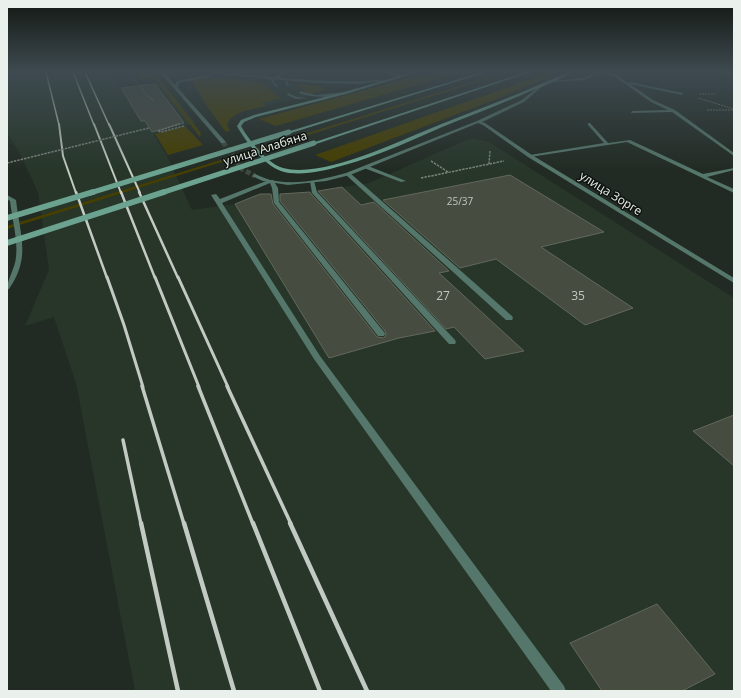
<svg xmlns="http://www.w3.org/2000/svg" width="741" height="698" font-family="'Open Sans',sans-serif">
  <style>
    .built { fill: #273629 }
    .green { fill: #463f00 }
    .building { fill: #474c40; stroke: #62685b }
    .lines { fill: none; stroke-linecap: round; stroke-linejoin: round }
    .tertiary-tunnel { stroke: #404941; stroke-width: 5; stroke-dasharray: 5 2.5; stroke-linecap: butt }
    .path-far1 { stroke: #7a827b; stroke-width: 1; stroke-dasharray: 2 1; stroke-linecap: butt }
    .path { stroke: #7a827b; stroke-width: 1.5; stroke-dasharray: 2.5 1; stroke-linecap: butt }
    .service { fill: #55766b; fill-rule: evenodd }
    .tertiary { fill: #55766b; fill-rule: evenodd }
    .secondary { fill: #6ba390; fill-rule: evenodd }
    .rail-far5 { stroke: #c3cac4; stroke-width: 1.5 }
    .rail-far4 { stroke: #c3cac4; stroke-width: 2 }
    .rail-far3 { stroke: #c3cac4; stroke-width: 2.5 }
    .rail-far2 { stroke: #c3cac4; stroke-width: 3 }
    .rail-far1 { stroke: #c3cac4; stroke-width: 3.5 }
    .rail { stroke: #c3cac4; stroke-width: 4.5 }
    .path-bridge { stroke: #7a827b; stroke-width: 1.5; stroke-dasharray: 2.5 1; stroke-linecap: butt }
    .secondary-bridge-far1 { stroke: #6ba390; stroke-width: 5 }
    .secondary-bridge { stroke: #6ba390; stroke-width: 6 }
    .labels { text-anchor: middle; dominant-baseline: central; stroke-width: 3; stroke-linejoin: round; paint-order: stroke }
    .far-number-label { font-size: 10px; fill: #c1c7c0 }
    .far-street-label { font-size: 12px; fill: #eaf0eb; stroke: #0e130f }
    .number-label { font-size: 12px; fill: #c1c7c0 }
  </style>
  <rect width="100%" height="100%" fill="#222b23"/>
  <!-- built -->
  <g class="built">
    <path d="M7,72h104l18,31 46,-6 21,26 -43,11 14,22 25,54 43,-6 20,-8 44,-2 70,-11 102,-45 18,4 245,156v393h-599l-59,-308 -22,-66 -29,9 24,-56 -11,-78 -20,-42 -11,-17z"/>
    <path d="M255,81l45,3 -2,1 12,9h5l-49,12 -4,-3 17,-5 -18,-16z"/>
  </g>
  <!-- green -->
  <g class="green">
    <path d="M154,72l47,61 -1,4 -40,-51 -14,1 -1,-2 15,-1 -4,-6 -15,1 -5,-6z"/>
    <path d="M431,72h31l-186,54 -17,-7z"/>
    <path d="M505,72h5l-503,157v-3z"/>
    <path d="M551,72h9l-61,26 -168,64 -16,-7z"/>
    <path d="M206,77l55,5 19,16 -18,5 4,3c-12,3 -35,5 -39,19l3,6 -4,1 -17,-23 -17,-27 1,-2z"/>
    <path d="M300,84l20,2 5,4 -15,4 -13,-8z"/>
    <path d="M185,126l18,19 -35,10 -13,-21z"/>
  </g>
  <!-- building -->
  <g class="building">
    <path d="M155,84l29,39 -32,9 -7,-11h-4l-20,-33z"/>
    <path d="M510,175l94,57 -63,15 92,61 -48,17 -89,-66 -36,9 -77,-68z"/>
    <path d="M342,187l19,18 13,-3 75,69 -10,2 85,78 -39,8 -31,-32 -8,2 -128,-138z"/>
    <path d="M310,192l1,2 124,137 -36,7 -70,20 -94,-154 25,-10h11l2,10 104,133 7,1 2,-3 -1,-4 -105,-130v-7z"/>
    <path d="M734,415v51l-41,-35z"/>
    <path d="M657,604l58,70 -33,17h-80l-32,-48z"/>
  </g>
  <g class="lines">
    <!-- tertiary-tunnel -->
    <path class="tertiary-tunnel" d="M223,142l19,27 13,7"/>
    <!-- path-far1 -->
    <g class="path-far1">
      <path d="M137,72l-7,1 16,22 9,6"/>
      <path d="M699,94h18"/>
      <path d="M698,98l36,11"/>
      <path d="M707,110h27"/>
      <path d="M175,125l5,-1"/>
    </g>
    <!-- path -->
    <g class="path">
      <path d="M158,131l3,1 23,-6"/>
      <path d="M158,131l21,-7"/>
      <path d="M431,161l17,11"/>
      <path d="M489,164l1,-13"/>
      <path d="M421,178l83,-17"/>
    </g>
    <!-- service -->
    <g class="service">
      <path d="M283,72h4l-10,7h-2v-2z"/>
      <path d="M385,72h5l13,4 -2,1z"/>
      <path d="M596,72l21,3 11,8 2,-1 53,11 -1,2 -52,-11 23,16 22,10 59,43v3l-62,-44 -41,1 1,-2 36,-1 -17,-8 -36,-25 -17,-4 -13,7 -33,2 -2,-1 34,-3z"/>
      <path d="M723,72h5l6,3v2z"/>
      <path d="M269,77h2l7,10h-2z"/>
      <path d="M284,78h2l3,8h-2z"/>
      <path d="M300,91l16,4 29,-3 2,1c-13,5 -36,5 -48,0z"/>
      <path d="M288,93l9,4 12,1 -13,1 -9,-4z"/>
      <path d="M588,123h2l18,20 22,-3 73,34 31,-6v2l-27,7 27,12v4l-107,-51 -97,15 -2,-1 2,-1 74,-12 -16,-18z"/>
      <path d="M364,166h4l38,15 -5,1 -37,-14z"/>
      <path d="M346,173h4l162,143 1,2 -1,2h-6l-160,-145z"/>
      <path d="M269,180h4l5,8 1,14 105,130 1,2 -1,2h-6l-104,-133 -2,-15 -2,-5 -48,20 98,153 244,330 2,5h-15l-237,-332 -103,-164 5,-1 4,5z"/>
      <path d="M310,181h4l3,11 138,148 1,2 -1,2h-6l-137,-151z"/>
    </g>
    <!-- tertiary -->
    <g class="tertiary">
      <path d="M160,72h4l11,13 1,-3 4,-2 31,-5 -1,2 -28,5 -3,1 -1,5 47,53v2h-4z"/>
      <path d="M200,72h12c57,5 113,12 170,8l2,1 -24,3 -45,-1z"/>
      <path d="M541,84l3,1 -20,17 -42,20 3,1 47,32 202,123v5l-206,-126 -45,-32 -5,-2 -128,52 -24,6 -38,4 -25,-4 -11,-5 3,-2c7,3 13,6 21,7 23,4 48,-2 70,-8l131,-52 45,-21z"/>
      <path d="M7,195l9,5c4,36 15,57 -7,89l-2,1c0,-11 8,-21 9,-33 2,-18 -4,-38 -6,-56l-3,-2z"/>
    </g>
    <!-- secondary -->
    <g class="secondary">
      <path d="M413,72h5l-72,22 -90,23 -12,5 -3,4c7,13 27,38 42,42 40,11 118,-28 156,-43 43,-17 86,-33 129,-53h4c-12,8 -26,13 -39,18 -25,11 -50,21 -76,31 -38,15 -76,35 -116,45 -18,5 -42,11 -60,5 -17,-6 -36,-30 -44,-45l4,-6 13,-5 90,-23z"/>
      <path d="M482,72h5l-196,61 -4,-1z"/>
      <path d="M526,72h5l-215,72 -4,-1z"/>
    </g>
    <!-- rail-far5 -->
    <g class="rail-far5">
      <path d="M46,72l13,53"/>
      <path d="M73,72l21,53"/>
      <path d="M85,72l24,53"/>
    </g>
    <!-- rail-far4 -->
    <g class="rail-far4">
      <path d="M59,124l4,32 13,37"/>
      <path d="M94,124l27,69"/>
      <path d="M109,124l31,69"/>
    </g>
    <!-- rail-far3 -->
    <g class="rail-far3">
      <path d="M76,192l31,86"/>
      <path d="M121,192l34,86"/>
      <path d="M139,192l39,86"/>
    </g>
    <!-- rail-far2 -->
    <g class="rail-far2">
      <path d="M107,277l17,48 19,62"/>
      <path d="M155,277l44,110"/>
      <path d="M178,277l50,110"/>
    </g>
    <!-- rail-far1 -->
    <g class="rail-far1">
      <path d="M142,386l42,138"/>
      <path d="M198,386l55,138"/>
      <path d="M227,386l64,138"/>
      <path d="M123,440l18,84"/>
    </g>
    <!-- rail -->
    <g class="rail">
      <path d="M141,523l37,168"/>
      <path d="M184,523l50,168"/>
      <path d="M253,523l67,168"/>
      <path d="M290,523l77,168"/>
    </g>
    <!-- path-bridge -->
    <path class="path-bridge" d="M7,163l142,-35"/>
    <!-- secondary-bridge-far1 -->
    <g class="secondary-bridge-far1">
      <path d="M90,193l199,-61"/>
      <path d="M161,193l153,-50"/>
    </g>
    <!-- secondary-bridge -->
    <g class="secondary-bridge">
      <path d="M7,218l86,-26"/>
      <path d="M7,243l157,-51"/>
    </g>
  </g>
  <!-- sky -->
  <linearGradient id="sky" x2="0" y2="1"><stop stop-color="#131813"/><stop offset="0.42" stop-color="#3e4a50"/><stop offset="1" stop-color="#3e4a50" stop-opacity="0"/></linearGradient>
  <rect width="741" height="170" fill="url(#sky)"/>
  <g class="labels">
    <!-- far-number labels -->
    <g class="far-number-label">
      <text x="460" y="201">25/37</text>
    </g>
    <!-- far-street labels -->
    <g class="far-street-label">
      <text transform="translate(265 148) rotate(-18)">улица Алабяна</text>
      <text transform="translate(611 193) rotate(32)">улица Зорге</text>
    </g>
    <!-- number labels -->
    <g class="number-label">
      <text x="443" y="295">27</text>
      <text x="578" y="295">35</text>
    </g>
  </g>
  <!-- border -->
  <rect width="741" height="698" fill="none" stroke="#eaf0eb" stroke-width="16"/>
</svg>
